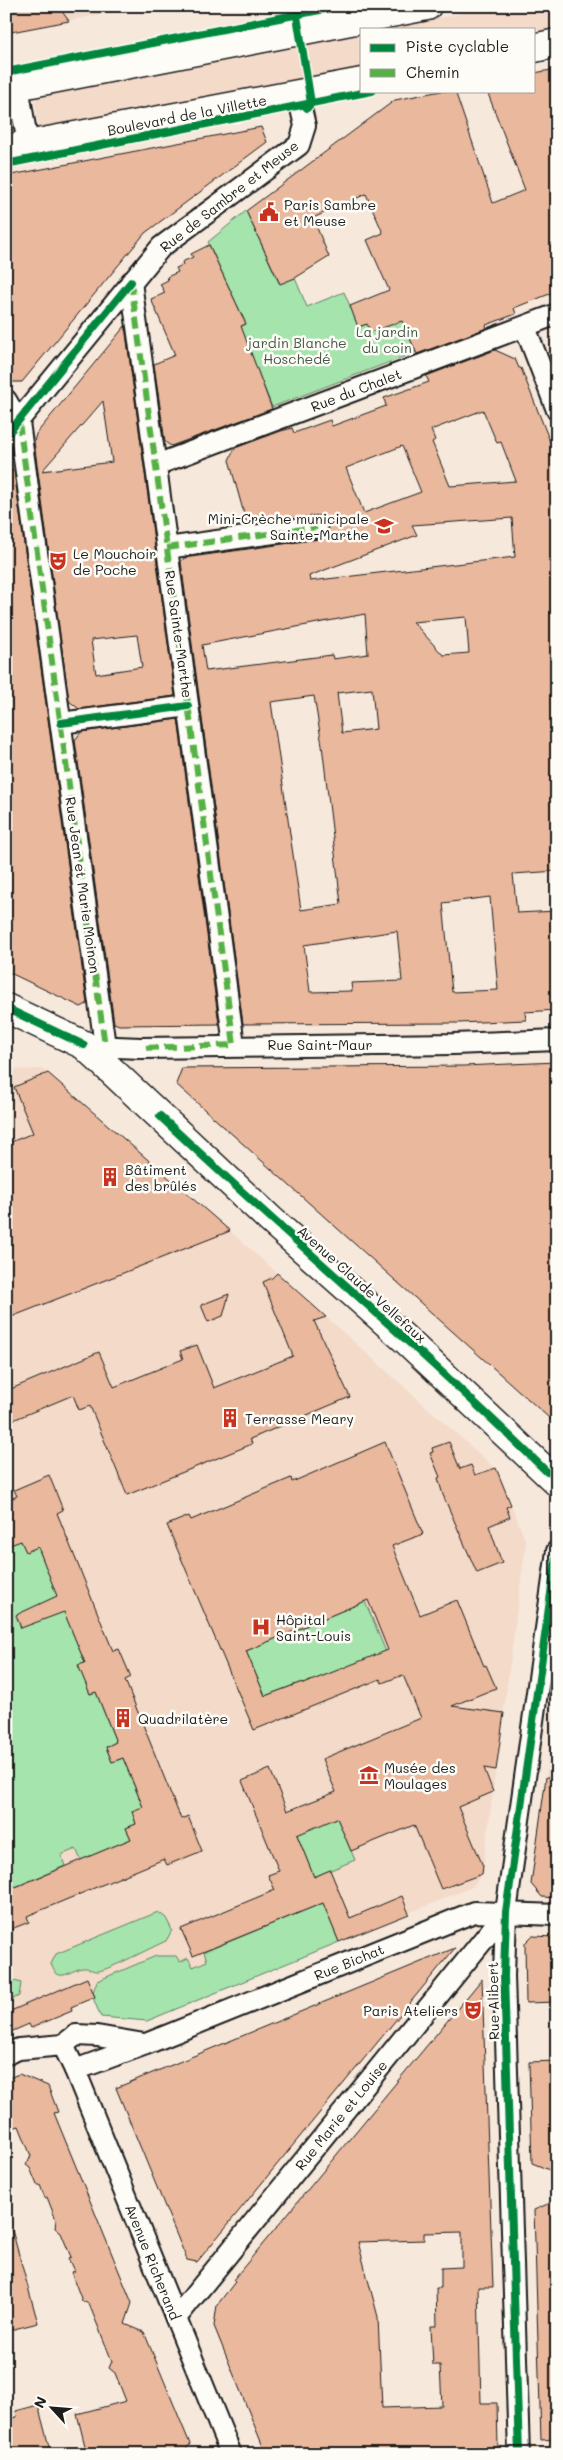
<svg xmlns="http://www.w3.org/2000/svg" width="563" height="2460" font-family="Mali,sans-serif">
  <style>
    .built { fill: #f3dac9 }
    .green { fill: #a5e4ac; stroke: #608064 }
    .building { fill: #eab89c; stroke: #1c1c1c; fill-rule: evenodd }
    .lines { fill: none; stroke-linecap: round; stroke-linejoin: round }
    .street-casing { stroke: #1c1c1c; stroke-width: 24 }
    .secondary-casing { stroke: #1c1c1c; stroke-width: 31 }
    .primary-casing { stroke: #1c1c1c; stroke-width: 31 }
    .street { stroke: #fdfcf7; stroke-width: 20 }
    .secondary { stroke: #fdfcf7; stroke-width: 28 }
    .primary { stroke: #fdfcf7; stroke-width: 28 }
    .quiet { stroke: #55b145; stroke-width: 6; stroke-dasharray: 12 6; stroke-linecap: butt }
    .cycleway-casing { stroke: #fdfcf7; stroke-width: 11 }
    .cycleway { stroke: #00873e; stroke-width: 8 }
    .labels { text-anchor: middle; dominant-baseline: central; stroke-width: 5; stroke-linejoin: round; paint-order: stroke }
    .street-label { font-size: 14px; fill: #1c1c1c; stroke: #fdfcf7 }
    .poi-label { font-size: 14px; fill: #1c1c1c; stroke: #fdfcf7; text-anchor: start }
    .park-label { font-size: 14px; fill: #455847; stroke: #fdfcf7 }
  </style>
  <rect width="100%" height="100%" fill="#f7e8dc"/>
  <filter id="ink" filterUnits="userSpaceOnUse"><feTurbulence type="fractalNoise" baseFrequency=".02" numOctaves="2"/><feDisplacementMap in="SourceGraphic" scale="10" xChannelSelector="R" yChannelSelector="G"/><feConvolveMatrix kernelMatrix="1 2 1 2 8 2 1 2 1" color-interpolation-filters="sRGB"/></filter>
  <g filter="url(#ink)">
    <!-- built -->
    <g class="built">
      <path d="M25,6h121l-107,20z"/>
      <path d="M502,6h55v28l-23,5v-10h-152z"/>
      <path d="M362,33v39l-321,58 -2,-2 -4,-26 3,-7z"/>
      <path d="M41,1069l7,4 182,158 267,239 29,72 -44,332 -10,13 -325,134 -46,-4 -8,-19 -22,9 1,4 -41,17 -2,-4 -23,10v-964z"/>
      <path d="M557,1697v123h-17l1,-9z"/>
    </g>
    <!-- green -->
    <g class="green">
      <path d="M246,211l33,72 16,-5 12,29 37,-15 15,35 39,-16 18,41 -144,55 -32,-80 6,-3 -38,-82z"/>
      <path d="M6,1535l15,6 5,10 12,-4 47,116 -6,3 11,28 6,-2 20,50 -10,5 6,15 11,-4 20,49 -11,5 4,12 -10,4 5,11 -50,21 -5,-11 -15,6 4,11 -50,21 -6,-14 -3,1z"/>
      <path d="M365,1601l23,56 -85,27 -1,-2 -37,14 -19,-45z"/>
      <path d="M337,1818l18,42 -41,17 -18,-44z"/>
      <path d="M323,1903l16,39 -192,79 -46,-4 -8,-19 2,-1 -2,-5 4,-11 59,-25h20l4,6 8,-4 5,9 14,-6 -3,-9z"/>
      <path d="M158,1912l8,6 6,12 -6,11c-12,5 -57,29 -68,30 -5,1 -10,-4 -15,-3 -13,1 -24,18 -32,-4l5,-10z"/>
      <path d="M6,1978l15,5 -2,13 -13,6z"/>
    </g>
    <!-- building -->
    <g class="building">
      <path d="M6,6h52l11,15 -63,12z"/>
      <path d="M557,69v222l-43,17 2,6 -30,11 1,3 -70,26 -15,-33 -31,11 -4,-8 -9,3 -8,-21 39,-16 -22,-50 16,-7 -17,-39 -53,24 16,39 -34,21 -15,6 -34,-73 149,-111 46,-9h14l38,112 32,-13 -38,-99h47v-18z"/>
      <path d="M261,127l6,15 -122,91 -123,149h-10l-6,-10v-196z"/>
      <path d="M209,245l37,79 -5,2 31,83 -101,37 -6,-4 -11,-78 21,-9 -24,-56 14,-6 -5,-9 8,-4 -1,-3 11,-5 -2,-4 7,-3 -1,-3 11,-5 -2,-3z"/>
      <path d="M125,326l50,370 -96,13 -10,-8 -35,-259 2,-8zM103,401l9,61 -70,9zM137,635l5,32 -46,7 -5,-34z"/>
      <path d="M495,350l20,9 4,9h2l35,89 1,45 -5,1 2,41h3l-3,41h3v286l-44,3 4,39 40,-2v99l-32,2 1,8 -68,3 -215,1 -62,-462 3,-4 135,-19 9,-7 -1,-12 -6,-4 -70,8 -5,-3 -17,-61 6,-12 46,-17 11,-3 2,5 36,-13 2,6 54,-20 -2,-8 45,-16 -3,-6zM483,410l14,33 4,-1 15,39 -66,5 -18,-44 3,-2 -4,-10zM402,446l19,46 -57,21 -18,-45zM512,518l3,39 -205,24 -1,-5 108,-41 -5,-10zM365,614l3,40 -35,5 -1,-4 -126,16 -4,-26zM466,617l3,36 -26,2 -30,-33zM372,689l4,40 -34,4 -5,-40zM314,696l8,49 19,159 -40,6 -30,-208zM490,897l8,93 -46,2 -9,-89zM397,931l5,50 -51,2 1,8 -42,1 -6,-47z"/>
      <path d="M6,469l8,2 73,533 -6,3 -75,-36v-333h4l-4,-23z"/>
      <path d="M178,719l41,305 -100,1 -5,-2 -39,-283 6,-8z"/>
      <path d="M557,1062v363l-381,-341 6,-16 281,-2z"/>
      <path d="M48,1073l182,158 -224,88v-175l27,-11 -19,-46z"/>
      <path d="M277,1273l49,44 -12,4 36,76 -100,42 2,5 -125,51 -37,-89 -11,4 -6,-15 -67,28v-32l93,-39 15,35 69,-28 -3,-8 17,-6 17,43 79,-32 -30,-74 9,-4z"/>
      <path d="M229,1294l-6,22 -15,6 -7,-17z"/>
      <path d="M385,1442l38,92 -31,12 28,69 37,-15 27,66 2,-1 10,23 -44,18 52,7 -8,57 -12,-2 9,24 -35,15 25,59 -1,8 -41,15 -27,-64 -63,26 -14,-33 -40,17 17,42 16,-7 20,48 52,-22 7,18 -70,28 -16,-39 -130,53 -12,-27 94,-39 -7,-15 11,-4 -37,-90 28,-12 17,42 49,-19 -14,-33 99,-41 -18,-43 -21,8 -2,-4 -126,51 -87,-205 22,-9 2,4 100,-42 1,4zM368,1600l20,50 -85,34 -1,-2 -37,14 -19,-45z"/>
      <path d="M449,1442l11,27 11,-4 4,10 21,-7 15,37 -5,2 4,10 -21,9 13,37 -25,10 -34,-78 -5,-17 2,-1 -10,-24 3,-1 -1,-4z"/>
      <path d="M49,1475l14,35 -6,3 56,138 6,-2 12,28 -6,3 56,139 7,-3 14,35 -35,14 -3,-6 -137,57 2,6 -23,9v-40l125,-52 -5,-11 10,-4 -4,-13 11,-4 -20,-49 -11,4 -6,-15 10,-5 -20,-50 -6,2 -12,-29 7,-2 -21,-51 -43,16 -5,-13 41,-19 -19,-49 -12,5 -5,-11 -11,4 -4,-10v-34l11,-5 -3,-6z"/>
      <path d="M546,1777l11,1v120l-15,-1 -11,-13z"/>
      <path d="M532,1936l25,1v65l-31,1 -1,-60z"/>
      <path d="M455,1948l-258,314 -10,-2 -71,-172z"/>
      <path d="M87,1978l8,19 -24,10 1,4 -41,17 -2,-4 -23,10v-21z"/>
      <path d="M482,1979l11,308h-15l3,116h16l1,45 -24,1v3l-208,2 -52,-128 3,-21 18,-23 -2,-2zM462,2232v35l-21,1v20h-5l1,38h-6l2,39h7l2,41 -60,2 -4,-91 -20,-75 66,-2v-7z"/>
      <path d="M557,2061v112l-25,-10 -3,-101z"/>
      <path d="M19,2074l29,12 10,26 -4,1 78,190 -7,21 19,8 46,112 -7,10h-96l-10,-40 49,-13 -11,-28 -6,-5 3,-7 -23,-57 -7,-3 -11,-29 3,-1 -6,-13 3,-1 -10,-24 -6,-5 1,-8 -9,-23 -2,1 -5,-13h-3l-7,-17 -4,-3 5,-9 -12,-30 -13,4v-51z"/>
      <path d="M557,2200v239l-16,1 -7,-230z"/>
      <path d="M12,2230l26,93 -32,8v-100z"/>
      <path d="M38,2405l13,49h-45v-35l11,-2 -1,-6z"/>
    </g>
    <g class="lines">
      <!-- street casing -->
      <g class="street-casing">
        <g id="street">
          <path d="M18,86l10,59"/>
          <path d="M131,282l103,763"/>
          <path d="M525,327l32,83"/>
          <path d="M6,400l13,22 86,624"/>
          <path d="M6,436l155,-189 138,-102 6,-19 -7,-31"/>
          <path d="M156,465l401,-151"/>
          <path d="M167,548l150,-21"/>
          <path d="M61,723l127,-17"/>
          <path d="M91,1046l50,2 313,-4 103,-4"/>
          <path d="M63,2045l13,-10 21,1 47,8"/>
          <path d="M6,2054l13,-5 44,-4 12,25 156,384"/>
          <path d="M75,2070l71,-26 328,-132 83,3"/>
          <path d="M176,2318l330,-406"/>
          <path d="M519,2454l-15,-478 2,-64 51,-361"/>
        </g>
      </g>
      <!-- secondary casing -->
      <g class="secondary-casing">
        <path id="secondary" d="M6,1008l78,37 188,176 135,120 150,141"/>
      </g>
      <!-- primary casing -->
      <g class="primary-casing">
        <g id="primary">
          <path d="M534,48l23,-5"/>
          <path d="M6,88l421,-82"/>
          <path d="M6,149l356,-67"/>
        </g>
      </g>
      <!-- street -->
      <use href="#street" class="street"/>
      <!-- secondary -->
      <use href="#secondary" class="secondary"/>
      <!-- primary -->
      <use href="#primary" class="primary"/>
      <!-- quiet -->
      <g class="quiet">
        <path d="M131,282l103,763 -93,3"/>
        <path d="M19,422l86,624"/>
        <path d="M167,548l150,-21"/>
      </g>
      <!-- cycleway casing -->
      <g class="cycleway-casing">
        <g id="cycleway">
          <path d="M297,16l14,87 -4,5"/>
          <path d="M6,72l334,-66"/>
          <path d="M6,164l366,-73"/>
          <path d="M6,436l125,-154"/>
          <path d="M61,723l127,-17"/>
          <path d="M6,1008l78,37"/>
          <path d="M160,1116c127,120 262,233 387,356"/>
          <path d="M519,2454l-15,-478 2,-64 51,-361"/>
        </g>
      </g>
      <!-- cycleway -->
      <use href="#cycleway" class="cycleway"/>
    </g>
  </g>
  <!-- icons -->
  <defs>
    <g id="civic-bare" transform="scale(1.5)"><path d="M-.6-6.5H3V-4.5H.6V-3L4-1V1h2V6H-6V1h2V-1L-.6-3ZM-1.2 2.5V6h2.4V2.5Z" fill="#c8321e" stroke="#fdfcf7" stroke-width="2.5" paint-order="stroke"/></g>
    <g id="school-bare" transform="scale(1.5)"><path d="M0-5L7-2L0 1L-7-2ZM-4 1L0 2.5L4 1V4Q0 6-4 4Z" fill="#c8321e" stroke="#fdfcf7" stroke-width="2.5" paint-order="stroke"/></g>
    <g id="theatre-bare" transform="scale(1.5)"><path d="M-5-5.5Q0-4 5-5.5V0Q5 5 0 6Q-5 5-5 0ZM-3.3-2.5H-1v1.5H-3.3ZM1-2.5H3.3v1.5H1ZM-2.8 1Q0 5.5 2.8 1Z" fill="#c8321e" stroke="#fdfcf7" stroke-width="2.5" paint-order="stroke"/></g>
    <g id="building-bare" transform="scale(1.5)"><path d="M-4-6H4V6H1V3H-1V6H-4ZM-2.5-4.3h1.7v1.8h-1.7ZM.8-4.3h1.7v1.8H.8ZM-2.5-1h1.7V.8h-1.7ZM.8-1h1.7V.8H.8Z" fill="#c8321e" stroke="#fdfcf7" stroke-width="2.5" paint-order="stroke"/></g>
    <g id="hospital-bare" transform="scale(1.5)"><path d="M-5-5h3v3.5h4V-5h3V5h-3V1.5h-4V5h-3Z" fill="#c8321e" stroke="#fdfcf7" stroke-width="2.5" paint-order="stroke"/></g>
    <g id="museum-bare" transform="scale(1.5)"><path d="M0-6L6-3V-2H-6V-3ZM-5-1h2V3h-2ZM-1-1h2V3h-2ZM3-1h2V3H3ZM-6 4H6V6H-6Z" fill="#c8321e" stroke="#fdfcf7" stroke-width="2.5" paint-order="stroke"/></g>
  </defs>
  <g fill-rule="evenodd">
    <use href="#civic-bare" x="269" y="212"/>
    <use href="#school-bare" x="384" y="526"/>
    <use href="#theatre-bare" x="58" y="561"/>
    <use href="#building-bare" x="110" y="1177"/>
    <use href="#building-bare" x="230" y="1418"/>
    <use href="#hospital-bare" x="261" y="1627"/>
    <use href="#building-bare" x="123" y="1718"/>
    <use href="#museum-bare" x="369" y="1775"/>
    <use href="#theatre-bare" x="473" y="2010"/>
  </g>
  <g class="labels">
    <!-- street labels -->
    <g class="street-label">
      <text transform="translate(187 115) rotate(-11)">Boulevard de la Villette</text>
      <text transform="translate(229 196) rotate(-38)">Rue de Sambre et Meuse</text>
      <text transform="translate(356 390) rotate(-21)">Rue du Chalet</text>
      <text transform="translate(179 634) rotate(82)">Rue Sainte-Marthe</text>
      <text transform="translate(83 885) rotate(82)">Rue Jean et Marie Moinon</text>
      <text x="320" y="1044">Rue Saint-Maur</text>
      <text transform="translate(362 1284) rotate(42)">Avenue Claude Vellefaux</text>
      <text transform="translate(349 1962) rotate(-22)">Rue Bichat</text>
      <text transform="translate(493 2001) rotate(-91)">Rue Alibert</text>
      <text transform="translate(341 2115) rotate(-51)">Rue Marie et Louise</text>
      <text transform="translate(153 2262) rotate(68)">Avenue Richerand</text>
    </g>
    <!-- poi labels -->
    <g class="poi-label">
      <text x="284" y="204">Paris Sambre<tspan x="284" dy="16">et Meuse</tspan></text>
      <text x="369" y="518" text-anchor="end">Mini-Crèche municipale<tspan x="369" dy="16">Sainte-Marthe</tspan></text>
      <text x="73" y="553">Le Mouchoir<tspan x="73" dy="16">de Poche</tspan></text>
      <text x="125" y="1169">Bâtiment<tspan x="125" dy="16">des brûlés</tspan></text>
      <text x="245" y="1418">Terrasse Meary</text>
      <text x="276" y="1619">Hôpital<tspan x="276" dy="16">Saint-Louis</tspan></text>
      <text x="138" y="1718">Quadrilatère</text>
      <text x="384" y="1767">Musée des<tspan x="384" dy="16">Moulages</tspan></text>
      <text x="458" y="2010" text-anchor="end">Paris Ateliers</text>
    </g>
    <!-- park labels -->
    <g class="park-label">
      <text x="387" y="331">La jardin<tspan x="387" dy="16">du coin</tspan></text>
      <text x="297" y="342">jardin Blanche<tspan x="297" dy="16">Hoschedé</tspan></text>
    </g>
  </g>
  <!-- margin -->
  <rect width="563" height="2460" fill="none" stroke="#fdfcf7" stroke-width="25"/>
  <rect x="12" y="12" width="538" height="2435" fill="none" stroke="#1c1c1c" stroke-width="2" filter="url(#ink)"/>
  <!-- legend -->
  <rect x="360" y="28" width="175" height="65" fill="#fdfcf7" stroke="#a3a29f"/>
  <rect x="370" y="44" width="25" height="8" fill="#00873e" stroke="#a3a29f"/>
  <text x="406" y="52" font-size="15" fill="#1c1c1c">Piste cyclable</text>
  <rect x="370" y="69" width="25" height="8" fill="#55b145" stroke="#a3a29f"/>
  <text x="406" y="78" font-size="15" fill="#1c1c1c">Chemin</text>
  <!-- north arrow -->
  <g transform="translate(52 2408) rotate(296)" stroke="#fdfcf7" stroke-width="4" paint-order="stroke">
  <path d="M0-4L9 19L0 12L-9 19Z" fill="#1c1c1c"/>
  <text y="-8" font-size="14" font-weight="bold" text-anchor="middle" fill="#1c1c1c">N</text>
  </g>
</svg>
